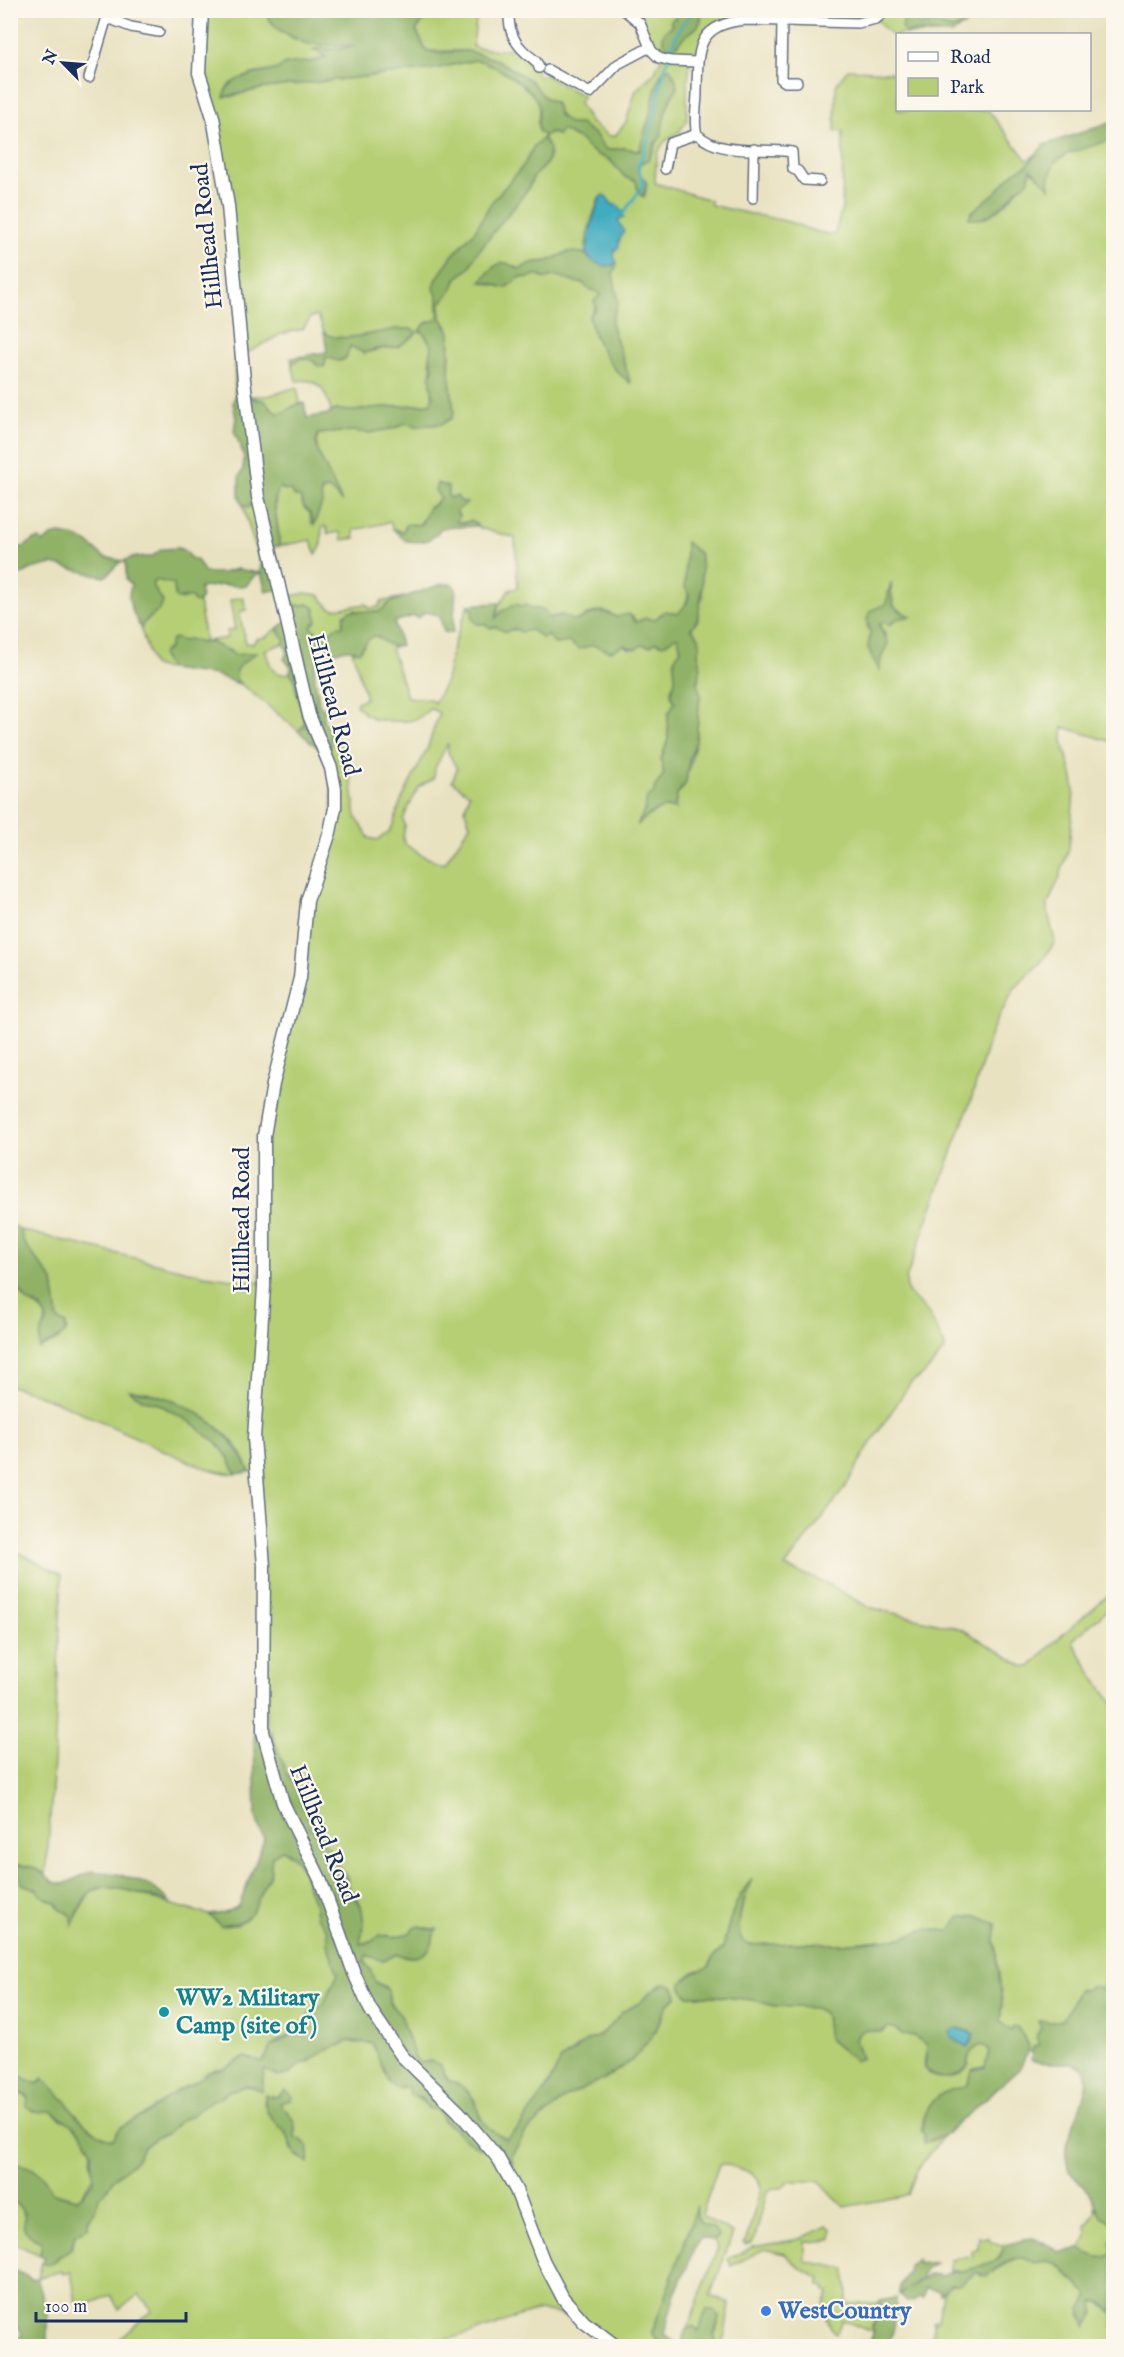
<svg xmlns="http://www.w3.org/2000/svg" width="1124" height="2357" font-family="'IM FELL English',serif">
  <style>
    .green { fill: #b6cf74; stroke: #687f69; stroke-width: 1.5; fill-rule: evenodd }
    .forest { fill: #90b266; stroke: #567062; stroke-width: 1.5; fill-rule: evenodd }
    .water { fill: #40acbf; stroke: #2e6e8e; stroke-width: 1.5 }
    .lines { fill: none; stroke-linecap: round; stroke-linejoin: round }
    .stream { stroke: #40acbf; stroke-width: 3 }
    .minor-casing { stroke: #636e81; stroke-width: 12 }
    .tertiary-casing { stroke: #636e81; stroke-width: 15 }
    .minor { stroke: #fff; stroke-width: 9 }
    .tertiary { stroke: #fff; stroke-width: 12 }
    .culture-dot { fill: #0f9aa8; stroke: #fbf7ec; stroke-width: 2 }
    .shop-dot { fill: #3f7fe0; stroke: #fbf7ec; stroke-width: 2 }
    .labels { text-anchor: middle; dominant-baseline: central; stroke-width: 4.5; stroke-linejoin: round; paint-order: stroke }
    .street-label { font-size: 24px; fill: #1b2f5e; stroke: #fbf7ec }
    .culture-label { font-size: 24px; font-weight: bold; fill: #0d838f; stroke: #fbf7ec; text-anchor: start }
    .shop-label { font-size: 24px; font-weight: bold; fill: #366cbe; stroke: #fbf7ec; text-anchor: start }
  </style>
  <rect width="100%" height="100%" fill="#fbf7ec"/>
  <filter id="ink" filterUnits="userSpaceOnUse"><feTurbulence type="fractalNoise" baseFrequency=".0167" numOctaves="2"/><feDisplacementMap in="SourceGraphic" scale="12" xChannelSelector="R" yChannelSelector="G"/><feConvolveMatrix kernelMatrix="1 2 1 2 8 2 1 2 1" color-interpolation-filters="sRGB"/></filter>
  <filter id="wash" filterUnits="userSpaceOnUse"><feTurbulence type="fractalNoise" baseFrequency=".008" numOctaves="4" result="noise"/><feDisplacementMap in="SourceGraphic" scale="24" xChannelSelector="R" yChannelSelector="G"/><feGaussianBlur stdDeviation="1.35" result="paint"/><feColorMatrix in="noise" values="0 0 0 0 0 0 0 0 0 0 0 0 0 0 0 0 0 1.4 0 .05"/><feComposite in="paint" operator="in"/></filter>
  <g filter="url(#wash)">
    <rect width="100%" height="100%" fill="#e9e2c1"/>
    <!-- green -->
    <g class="green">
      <path d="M775,10l19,5h12l9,-3 43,3 6,-1 -4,-3h5l4,10 -123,-1 -32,7 -17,34h-7l-3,30v30l-8,11 -15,10 -6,10 -2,10 -1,21 55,17 1,5c23,6 46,10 70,15 18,4 35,15 54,14l7,-26 1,-76 -8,-1 1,-46 12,-16 49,4 1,37h90l39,50 9,-6 -9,11 -15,9 -16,18 -24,20 -3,6c26,6 52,-29 62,-50 5,8 12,12 18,19 0,-7 1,-17 4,-23 6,-11 48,-22 60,-25v603l-50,-15v15l10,37 1,13 -5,56 -9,28 -12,28v9l7,29 -13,19 -27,27 -23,42 -20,67 -66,182 1,12 22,23 16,32v4l-22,25 -12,7 -44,67 -21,37 -61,81 41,16 42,24 94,22 61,37 7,1 23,-24 60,-52v14l-38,33 -2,4 21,35 19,26 1,271 -6,8 -7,6 -11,-2 -4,4 -6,-1 -3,3 -14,29 -11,1 -13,-1 2,7 -2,17 -6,2 -2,6 -3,-2v-8l-11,-16h-3l-3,4 -11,-9 2,-20 -7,-61 1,-17 -19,-8 -18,2 -10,13 -23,-2 -25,9 -59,6 -44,-1 -49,2 -7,-3c-9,-19 4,-43 8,-60 -17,20 -22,42 -27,66l-10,9 -5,12 -10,1 -13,9v11l3,6h27l39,4 20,6 9,-1 32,3 8,4 2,4 3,22 13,11 20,9 -6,-18 8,-11 20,3 5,-5 7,1 7,6 12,2 13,9c1,8 -5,15 -2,23 4,17 36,9 44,-4v-11l12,-9 6,3 2,4 -4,16 -11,2 -7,16c-6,4 -13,4 -19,6 -16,6 -26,25 -26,41l3,3 -2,4 10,1 10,-4 -27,36 -8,23 -64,12 -24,-26h-30l-8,7h-9l-6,4 -12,45 -3,6 -6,2 -3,-2 3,-3 15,-52c-2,-17 -22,-19 -36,-24h-6l-17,50 2,4 29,15 -23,63 20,7 -5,31 -4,12h-11l9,-22v-8l-12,-7 -8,22 -4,-3 -9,4 32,-84 -4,-7 4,-4 -5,-9 -13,-4 -4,-14 -44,123 4,7 10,6h-49l-41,-26 -22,-7 -17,-2 -19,5 -23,10 -71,20h-312l40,-36 -13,-16 -20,16 -8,-15 -24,10 -11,-2 -5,-31 -8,2 -1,-3 -24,7 4,-15 13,-2 18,-16 2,-10 8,-4 10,-17 6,-18 9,-7 4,-9 5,-3 5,-6 14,-11 6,-11 15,-12 10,-3 14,-14 31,-20 7,-1 10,-8 16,-5 8,1 9,4 2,-22 14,7 12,-2 9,-9 12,-4 4,-5 17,-9 11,-2 5,-4 7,2 13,-1 7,4 14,37 12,6 7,-3 6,11c10,2 13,12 24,14 10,14 24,25 39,34l5,-2 27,33 8,1 -6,-21 14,-23 41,-36 38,-18 28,-19 23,-28 13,-28 9,-11 -4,-7 -8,-3 -4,1 -20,18 -19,10 -6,9 -17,15 -18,9 -20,15 -16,31 -27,38 -12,10 -15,-8 -7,-7 -9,-23 -8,-11 -8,-5 -11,-5 -7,-13 -11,-6 -8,2 -7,-5 -11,-29 -2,-12 -12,-13 -4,-17 -11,-5 -11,-23 2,-4 17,5 14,-6c12,5 29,5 35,-10 2,-5 0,-9 4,-14l-16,-4 -6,2 -4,5 -17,4 -6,-2 -27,9c-2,-11 6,-23 1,-39 -5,-12 -13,-11 -13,-26l-9,-11 -2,-6 -16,-25 -11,-9 -5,-19 -12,-27 -7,-10 -15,-40 -4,4 -12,-299 9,-291 33,-152 8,-74 28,-98 -4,-80 1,-13 9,12 11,30 6,46 13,21 8,2 12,-8 5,-9 6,-20 28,-56 11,-34 -9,-5c-15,19 -36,13 -58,11v-2l-7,-3 -9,-9 1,-3 9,-4 -14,-48 4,1 9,-7 5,-8c12,-1 14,9 24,11l-3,1 16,49 23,2 4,4 12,-22 7,-35 14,-38 6,1 12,15 25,6h22l10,8 6,-2 7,8 14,-2c8,9 14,4 24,3l18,6 12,-6 7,4 12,-4 8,1 6,-4 4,2 15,-8 3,1 3,13 -7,10 1,20 -4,10 4,12 -7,12v25l-7,20 3,15 -10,19 -4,2 -11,29c12,-10 20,-19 36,-15l2,-15 7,-7 12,-46 4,-48 -3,-9 3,-10 -2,-21 2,-8 -9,-17 7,-8v-13l5,-10 -2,-13v-26l-2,-5 -13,-10c-3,23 12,54 -8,71l-16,-1 -8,7 -8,-2 -10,4c-7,-14 -11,-2 -20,-5 -3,-1 -5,-4 -9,-5 -11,-4 -22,5 -32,9l-15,-6 -11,3 -5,-8 -23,-3 -4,-3 -5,1 -16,13 2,-9 -1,-5 4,-1 8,-13 9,-2 -3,-50 -35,-10 -6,-6h-18l2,-6 -2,-5 10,-8 -18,-7v-9l-9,8 1,3c-3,4 -7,7 -11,11 -5,6 -4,11 -11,16l-6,-1 -9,8 -10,-3 -3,-7 -36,8 1,8 -13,2 -2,-8 -12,2 -2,-8 -4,1 -1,20 -5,7 -5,-14 -32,6c2,-21 -10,-39 1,-60l5,4 5,-1 5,7 6,2 3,10 6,5 1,9 3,3 8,-22 -1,-9 1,-4 7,-1 12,11 -23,-48 -2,-10 2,-8 35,-3 15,2 27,-5 10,-5 12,3 24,-2 13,-12 -5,-39 1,-17 -2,-29 -7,-9 -1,-14 12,-14 5,-12 12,-10 8,-16 51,-63 6,-13 13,-13 3,-8 -7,-17 -9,8 -10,19 -33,38 -16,28 -23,25 -14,21v42l-14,7 -4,6h3l9,14c0,5 -3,10 -2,15 3,12 0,9 1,19 0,9 4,16 -1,24l-59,4 -16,3 -20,-1 -4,2c-4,-20 -12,-35 -35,-31l-4,-17 9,-7 11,3 5,5h8l1,-8 15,4 5,-3 4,-12 14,7c13,-3 45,-9 52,-20l-5,-4c-16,0 -73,14 -83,7 -6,-4 -6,-14 -11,-20l-6,1 -8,12 -22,5 -39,22 -10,-119 -29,-149 -1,-77h67l-1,7c28,35 52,21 89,28l-18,3h-24l11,8 -15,6 -27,1 -8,6 -24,4 -21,9 -6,7 5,7 34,-9 170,-19 42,-9c14,1 57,29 62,43 3,9 -2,19 1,29l5,3 18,-5 20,11 16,14 12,5 15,17 12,4 4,15h4l2,-13 -9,-12c1,-8 4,-9 11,-12 2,-5 12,-23 12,-26 3,-15 6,-32 16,-44l-3,-15 -9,-6 -5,7 -20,76 -16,-3 -15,2 -5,-2 -9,-14 -8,-4 -6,-6h-12l-10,-9 -3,-11 -12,-7 -13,-16 -34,-21 -29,-9h-39l-3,-1 -10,-20 16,-19h45l-4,36 23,3 16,-2 23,17 3,11 7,-1 38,21 -4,7 11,19 19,14h6l11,-14 10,-32 18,-17 7,-14 -18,-32 -18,-16h55l-9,11 1,4c-14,9 -8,15 -2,27 5,-4 6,-7 10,-12 9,-11 24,-11 21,-30h16l6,3 13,1 8,-4zM606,197l6,7 7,2 3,9 -4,5c7,13 2,22 -5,34l3,13 -3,7 5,27 -7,22 18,58c-3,-2 -6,-4 -8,-6 -15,-11 -26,-40 -32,-57l12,-24 -18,-11 -14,-2 -7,-5 -11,-1 -9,3 -5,-4 -16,3 -16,11 -23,-6 7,-11 20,-6 11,4 11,-6 17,-2 19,-9 16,1 3,3c-2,-18 7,-41 13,-58zM890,587l4,19 15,10 -12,2 -4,5 -9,-1 -5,3 7,11 -7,32 -8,-13 -1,-23 -3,-7 19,-21zM448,743v9l9,17 -5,12 17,13 -4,16 5,15 -26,39 -21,-8 -18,-12 -2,-6 2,-13 -2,-6 9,-19 7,-13 15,-9 1,-10zM281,2094l3,7 -3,1v4c11,8 16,19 14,31 11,4 15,15 14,25l-11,-5 -6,-7 -4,-14 -24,-32 1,-9 12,2z"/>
      <path d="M887,11c23,0 44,4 68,6l-1,5 13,2c-19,12 -28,-6 -46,1l-9,-7 -6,15 9,-2 24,3h-41l-1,4 -8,-5 -13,-14z"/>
      <path d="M297,387l3,17 -7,2 -7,7h-11l-10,-12 -19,-5h22z"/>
      <path d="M253,501l10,44 -7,-1 -1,3 -12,-41 7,1z"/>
      <path d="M159,579l15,5 1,10 6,6 10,-3 7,6 1,-1 6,39 -4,2 -12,-4 -6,3 -2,-2 -18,12 7,17 -14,-2 -4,-3 -11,-34 1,-6 13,-10 8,-12 -11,-17 1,-3z"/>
      <path d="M305,593l14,2 10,12 6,2 31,-5 3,4 10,-1 1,-5 24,-5 -13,5 -12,10h-17l-7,-2 -11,5 -1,11 -8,1 -14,16c-6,-6 -8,-9 -9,-18l5,-7 -2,-9 -6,-5 -20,2 -6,-8z"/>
      <path d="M243,597l3,13 -7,2 7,31 7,1 3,-5 10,-2 13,-10 -1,4 7,8v4l-20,7c6,14 5,28 25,23l5,6v8l10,35 -6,9 -63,-51 -1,-11 7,-7 13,-9 -20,2 -6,-5 -10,-2 -11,-7 19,-3v-7l8,-1 -5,-30z"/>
      <path d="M20,1230l184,45 59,8 -7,188 -6,1c-4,-10 -8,-20 -15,-28 -23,-27 -70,-53 -106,-54l15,10 13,3 40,23 6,7 13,8 12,16 8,17c-26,-1 -52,-15 -75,-25 -50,-22 -98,-48 -150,-63v-103c8,5 10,12 17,18 7,7 13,6 18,16l-6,31 17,-8 10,-9 -1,-7 -8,-4 -5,-39 -29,-38z"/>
      <path d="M10,1548l52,27 -8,186 -8,114c-8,-7 -20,-11 -31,-9l2,8 5,10 14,5 7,8 13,6 3,5 12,7 2,8 17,-31 15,-5 28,4 22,9 54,15 17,11 12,-2 11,-8 21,-43 2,-17 10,-6c23,9 23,36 33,56v5l12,19 2,19 9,25 -14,29 -13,9 -11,18 -24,12 -14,20 -4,-2 -33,9h-10l-23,15 -16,7 -29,22 -26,14 -8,12c-25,0 -52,-46 -70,-60l-6,5 -26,-12z"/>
      <path d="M16,2092l12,5v5l6,10 17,-1 10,8 7,2 15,14 9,17 -1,8 3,15 -14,23 -4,1 -24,-7c-12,-28 -25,-18 -41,-34v-64z"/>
      <path d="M11,2198l9,9 4,8 2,16 7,7 9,4 -2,13 -29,-13z"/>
      <path d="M1095,2207c5,6 14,11 17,17 5,10 -3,18 1,29 -12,8 -21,4 -33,-4l7,-14 -1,-9 9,-13z"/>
      <path d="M827,2226l5,3v11l-27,2v19l41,8 1,35 32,-1 2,8 -4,7 -4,14 -31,-12 -6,14 -2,-1c-8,-15 -14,-24 -5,-40l-4,-2 1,-3 -7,-4 2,-5 -18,-9 -18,-16 -21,-5 -33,17 -3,-7 25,-12 47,-8z"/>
      <path d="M979,2237l5,2 4,-2 2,4 10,5 5,-1c-9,22 -20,20 -41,26 -5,1 -8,-2 -14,-1v-10l23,-4 -1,-5 6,-3z"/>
      <path d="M1016,2258h12l7,5c31,-9 32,17 54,33l-8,19 6,10 8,-12 -1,-11 5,-1 14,13v32h-188l1,-2h4l4,-23 4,-1 6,-31c12,-7 22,-6 32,-17l5,4c9,-1 25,-13 35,-18z"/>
    </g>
    <!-- forest -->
    <g class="forest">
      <path d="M860,10l4,4 -49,-2c-12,6 -28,2 -40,-1z"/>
      <path d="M269,11h163l-16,19 10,20 11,3 31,-2 29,9 34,21 13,16 12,7 3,11 11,9h11l6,6 8,4 9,14 5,2 15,-2 16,3c1,-13 7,-24 10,-37 3,-16 6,-32 15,-46h5l6,12 1,9c-11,13 -14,32 -16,48l-6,6 -6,16c-8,3 -10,4 -11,12l9,12 -4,14 -5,-6 -2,-10 -11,-4 -15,-17 -12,-5 -12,-8 -4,-6 -20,-11 -4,5 -9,-3 -6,6 6,10 -2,15 -13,13 -6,13 -51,64 -8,15 -12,10 -5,12 -12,14 1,14 9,14 -1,41 5,39 -2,6 -10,6 -25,2 -12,-3 -10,5 -27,5 -15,-2 -35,3 -2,8 2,10 24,50 -13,-13 -7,1 -1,4 1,9 -8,22 -4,-12 -7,-7 -2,-8 -6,-2 -5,-6h-5l-5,-3c-1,3 -4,5 -5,9 -4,12 6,35 4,50l-8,2 10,41 -15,3 -5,-19 -7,3 -8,10 -24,-1 -22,3 1,10 -3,5 -4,-1 -3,-5 -14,2 -2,-2 -1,-13 -19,-4 -3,5 11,17c-4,15 -20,14 -22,28 -6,-16 -16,-26 -10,-45l-5,-6v-15l-3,-3c-9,3 -11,12 -19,16l-52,-13 -21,5 -10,6 -10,1v-24l7,-5h6l9,-7 7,-1 3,4 8,-7 9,-2 16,3 12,6 16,14 19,4 10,-4h18l11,-8 17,-1 9,5 1,4 9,4 7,12h17l15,-4 22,4 2,-8 -6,-18 3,-4 5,2 -10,-44 -5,7 -6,-4 -3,-9v-18l4,-8 1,-14 -10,-24 2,-13 -3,-15 2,-8 -1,-37 5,-3 10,43 16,3c19,25 19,4 39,2l3,15 21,-4 7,-4 20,1 16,-3 59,-4 3,-7 -3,-20 3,-10 -3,-9 2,-12 -9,-14 -4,-1 7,-8 12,-4v-21l-4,-9 2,-9 16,-24 23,-25 16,-28 33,-38 10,-19 9,-8 1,-3 -5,-3c-3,-10 2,-20 -1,-29 -5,-15 -48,-42 -62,-43l-42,9 -170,19 -40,9c3,-22 34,-22 51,-27 3,-1 6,-4 9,-5 14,-5 28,0 42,-8l-13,-7 2,-1h24l17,-3 -50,-2 -27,-14 -11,-12z"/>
      <path d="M680,11h20c5,18 -11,19 -20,30 -4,5 -5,8 -10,12 -6,-13 -14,-16 2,-27l-1,-6 4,-1 2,-7z"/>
      <path d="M909,17l12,8 12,-2 18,6 11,-3 -10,8c-15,1 -31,-3 -46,-1l-4,-4 2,-11z"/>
      <path d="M1113,122v17l-46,15 -13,9 -5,17 1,8 -19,-19 -3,13c-4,3 -10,5 -12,8 -8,12 -31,35 -47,28l3,-6 24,-20 16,-18 15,-9 17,-20z"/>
      <path d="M567,252l16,1 6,5 23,8 5,-3 -4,11 5,27 -7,22 20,61c-4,-5 -7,-6 -11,-10 -11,-9 -33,-46 -30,-60l6,-6 -2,-7 7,-7 -14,-6 -4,-5c-17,1 -22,-13 -38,-4l-8,-5 -9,4 -7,-1 -16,11 -18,-6h-7c7,-6 15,-22 27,-19 4,2 8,5 13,6l11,-6 17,-2z"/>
      <path d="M396,329h15l6,3c-4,6 -12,10 -19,15l-22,2 -12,4 -14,-7 -4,12 -8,3 -12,-4 -2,10 -7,-2 -5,-5 -11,-2 -9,6 -1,-6 36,-6 -3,-20c12,13 56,-1 72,-3z"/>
      <path d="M437,483l11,4v9l2,2 7,-2 3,5 7,2 -11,8 3,5 -3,6 8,2 7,-4 6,6 -36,2c-8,14 -20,15 -35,13l-13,-12 10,3 3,-8 12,1 4,-2 7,-16 6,-2 5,-7 -5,-8z"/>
      <path d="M686,542l13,11c5,15 4,66 -8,75l8,9 1,8 -2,8 3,14 -4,14 3,12 -4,48 -7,19 -3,23 -9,11 -2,11 1,4c-17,-5 -27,6 -39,16l8,-16 2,-11 7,-5 1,-6 9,-13 -3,-14 7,-21v-25l7,-12c-8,-9 -1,-14 0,-23 0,-12 -4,-20 6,-29l-3,-13h-3l-12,8 -7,-3 -6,4 -8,-1 -7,4 -12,-4 -12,6 -18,-6 -14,4 -10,-7 -14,2 -7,-8 -6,2 -10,-8 -11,2 -7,-4 -8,4 -10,-5 -6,1 -5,-4h-8l-5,-6 1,-9 -6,-1v-3l32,-2 -3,15 7,-8 14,-6 4,3 5,-2 7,4 11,1 5,8 14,-3 12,6c16,-6 24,-14 41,-4l13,-3 7,8 10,-4 8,2 12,-9 12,3 9,-11 2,-8 -4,-8z"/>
      <path d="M891,582c0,21 -1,27 20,34l-14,3 -7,6 -6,-3 -5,3 9,18 -7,16 -2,11 -11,-22 2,-16 -3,-13 3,-8 16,-7z"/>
      <path d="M442,584h10l4,5 -3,43 -5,1 -4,-1 -5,-17 -14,-3 -7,6 -4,-2 -20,6 7,23c-23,8 -19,-29 -42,7l-14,-3 -14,5 -5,-3 -1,-7 -4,-1 -6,9 4,6c-10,14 0,32 0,47l6,5 -2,10 7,9v21l-3,-3h-10l-19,-16 7,-5 -10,-47 -5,-6 1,-7 -7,-7 4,-8 -5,-7 2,-4 -7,-9 1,-4 10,-6v-15l3,-2 9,2 6,-2 7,3 3,14 -5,4v3l4,3 -1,6 6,5 14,-15 8,-1 1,-9 5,-6 30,1 12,-10z"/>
      <path d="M174,638l9,3 6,-2 12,4 10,-2c8,8 16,7 24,14l21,-2c-11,10 -28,14 -17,31l-23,-9 -46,-6 -8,-12 1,-5 6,-3 2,-9z"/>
      <path d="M10,1222l10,8 4,13 29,38 5,39 8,4 -1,10 -26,15 2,-18 6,-8 -1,-6 -6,-10 -13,-6 -9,-14 -7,-4z"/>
      <path d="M128,1390c51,5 101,33 122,82l-14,2 -8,-17 -12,-16 -13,-8 -6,-7 -40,-23 -13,-3z"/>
      <path d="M263,1699c-2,37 7,77 22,110 13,30 29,57 41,87 20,48 30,98 61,141 17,25 42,44 63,66l-53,-56 -34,-55 -42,-113 -37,-76 -19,-67 6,-5 15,41 7,10 12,27 5,19 24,25 4,13 10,13v9l13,18 3,17 -4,21 8,-1 12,-8 13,2 17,-4 4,-5 6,-2 11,4 6,-1c-5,6 -3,8 -5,14 -5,16 -22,16 -35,11l-10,5 -7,1 -13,-5 -3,7 7,8 4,12 13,8 2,14 12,13 2,12 11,29 7,5 8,-2 9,3 9,16c5,3 12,4 17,9 10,8 10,18 16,29 5,10 15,16 25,21l12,-10 27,-38 16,-31 17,-11 8,-8 13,-5 16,-15 7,-9 16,-8 11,-11 16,-10 8,3 4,10 -9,8 -18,35 -18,21 -28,19 -38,18 -41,36 -14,23 6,22 -7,-2 -26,-36 -3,9 -20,-12 -8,-10 -9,-5 -6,-11 -10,-3 -7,-9 -11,-4 -3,-8 -9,2 -9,-6 -17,-40 -24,-2c-9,6 -9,4 -17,7 -10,5 -19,12 -29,16 -8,3 -9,11 -20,12 -6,1 -12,-4 -18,-6l-2,22 -9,-5 -8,-1 -17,5 -9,8 -7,1 -22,16 -9,4 -14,14 -10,3 -15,12 -6,11 -24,20 -7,13 -6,4 -4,14 -7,9v7l-13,8 -4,14c-11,4 -16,17 -29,14l3,-6 -5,-2 2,-13c-6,-3 -16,-7 -18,-15 -1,-2 1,-7 1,-9 -1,-9 -9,-14 -14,-20v-40l7,7c16,0 28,13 34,28l24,6 6,-3 11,-15 -1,-29 -9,-17 -9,-9 -23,-15 -17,1 -7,-6 1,-9 -8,-4 -9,1 -1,-22 27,12 4,-2 1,-4c9,7 16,16 24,23 2,1 3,6 5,8 8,11 28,29 42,30l8,-12 27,-14 28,-22 16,-7 18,-13 15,-3 20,-11 17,5 2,-2 8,-14 28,-16 11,-18 13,-9 14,-29 -9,-25 -2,-19 -11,-14 -1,-10 -16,-43 -5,-8 -12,-5 -10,6c-1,5 -1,9 -1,14 -1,8 -8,15 -10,22 -9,24 -12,31 -40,34l-12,-11 16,-2 14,-7 25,-66 -8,-23 -2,-75 2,-28z"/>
      <path d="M14,1864l19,3 23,16 8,1 28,-13 26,3 34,12 18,16c-19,-3 -60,-22 -77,-12 -10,6 -16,26 -21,36l-1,-11 -10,-5 -5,-7 -13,-6 -7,-8 -14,-5z"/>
      <path d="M752,1879c-7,17 -17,42 -11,60l8,6 49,-2 44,1 59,-6 25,-9 23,2 10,-13 18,-2 19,8 -1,17 7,61 -2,20 11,9 3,-4h3l11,16 1,6 -10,20 -76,67 -19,7 1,-8 -3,-3c0,-17 11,-37 28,-42 6,-2 13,-1 18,-6 3,-4 2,-9 4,-14l13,-3 4,-16 -2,-4 -6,-2c-10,6 -13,7 -12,19 -9,15 -33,19 -44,5l2,-24 -13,-9 -12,-2 -7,-6 -7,-1 -7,5c-13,-1 -19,-6 -26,8l6,18 -6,3 -27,-23 -3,-22 -2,-4 -8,-4 -41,-2 -20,-6 -39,-4h-27l-6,-8v-5l12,-11 16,-5 3,-10 10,-8c6,-28 10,-47 29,-70zM958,2028l13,4 2,8 -6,7 -16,-10z"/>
      <path d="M1113,1974v254l-1,-6 -11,-6 -10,-21 -22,-24c-2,-7 -4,-17 -3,-24 2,-16 32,-68 16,-79 -15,-10 -35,-1 -51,-8l2,-13 6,-3 -3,-7 5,-9 -3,-7 14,1 11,-2 15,-30h8l6,-4 9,2 7,-6z"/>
      <path d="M285,2090l7,6 -1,4 -10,2v4c10,8 16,18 14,31 13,4 15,13 14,26l-14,-9 -7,-18 -22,-25 -1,-16 12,2z"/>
      <path d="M697,2206c-2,14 3,20 16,22l5,8 -4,5 -12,-4 -3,2 -24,55 -11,40 16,12 7,-16 6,-4 6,5 7,-21h9c8,10 1,14 -1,24l2,6 -6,6c-19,1 -48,7 -58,-13z"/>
      <path d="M1113,2236v78l-10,-11 -9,-2 1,12 -9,14 -5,-18 8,-13c-22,-16 -24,-42 -54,-33 -15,-13 -36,2 -49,13l-10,-4 -17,13h-8l-9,8 -2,1v-3l-15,-3 -2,10 -4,-1 -6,4 -6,1 -7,-7 5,-5 -6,4 1,-9 8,-12 1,-8 8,-6 1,5 18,-2 -9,6 -6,11 -13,10 22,-15 12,2 11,-6 10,1 29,-8 8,-6 5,-12 27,-7 9,3 19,11 20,-3c12,7 20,13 33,4l-3,-10z"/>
      <path d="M11,2269l21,10 5,-1 10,33v35h-36l11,-11 -2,-6 -6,-5 2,-8 -5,-4z"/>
      <path d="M896,2298c-1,17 1,36 -12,48h-17l6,-14 -1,-4c4,-5 4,-13 9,-17l-2,-10z"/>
    </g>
    <!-- water -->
    <g class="water">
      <path d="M605,195l7,9 7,2 5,11 -6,3 6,11 -5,9v7l-5,4v5l3,7c-10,7 -26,0 -31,-11l6,-30 9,-26z"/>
      <path d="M955,2028l19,6 -7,13 -16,-10 -1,-5z"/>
    </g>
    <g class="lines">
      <!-- stream -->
      <g class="stream">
        <path d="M638,166c23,-46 19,-119 56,-156"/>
        <path d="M622,215l22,-30 -6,-18"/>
      </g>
    </g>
  </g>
  <g filter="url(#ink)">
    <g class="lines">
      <!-- minor casing -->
      <g class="minor-casing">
        <g id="minor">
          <path d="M509,10c-1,19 4,32 18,44 6,5 11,7 12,14"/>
          <path d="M624,10l16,13 11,27 8,8 12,3 26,1"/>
          <path d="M107,18l24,9 28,5"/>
          <path d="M782,21l-1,58 4,3h12"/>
          <path d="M548,70l42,23 28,-29 32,-17"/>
          <path d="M89,78l20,-68"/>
          <path d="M665,169l5,-26 27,-9"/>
          <path d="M820,181l-16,-1 -6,-9 -5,-2 -1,-17c-30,-5 -71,5 -95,-18 -4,-12 0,-28 0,-42 1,-41 -2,-68 49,-72l112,3 18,-4 11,-9"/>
          <path d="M753,198l1,-49"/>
        </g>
      </g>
      <!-- tertiary casing -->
      <g class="tertiary-casing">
        <path id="tertiary" d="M202,10l-3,63 14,44 15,89 16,174 14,117 51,218 22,53 4,21v19l-5,24 -23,69 -7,77 -27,106 -9,52v151l-10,151 10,128 -1,166 20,71 37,76 34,94 16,36 32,47 57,56 39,46 18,32 27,70 20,38 21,24 32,24"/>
      </g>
      <!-- minor -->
      <use href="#minor" class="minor"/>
      <!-- tertiary -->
      <use href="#tertiary" class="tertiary"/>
    </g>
  </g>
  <!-- markers -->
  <circle class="culture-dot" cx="164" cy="2012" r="6"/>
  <circle class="shop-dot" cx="766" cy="2311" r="6"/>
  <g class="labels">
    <!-- street labels -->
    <g class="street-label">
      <text transform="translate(208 236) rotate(-96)">Hillhead Road</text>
      <text transform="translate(333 705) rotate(75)">Hillhead Road</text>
      <text transform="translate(242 1220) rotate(-90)">Hillhead Road</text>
      <text transform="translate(323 1834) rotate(68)">Hillhead Road</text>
    </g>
    <!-- culture labels -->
    <g class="culture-label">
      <text x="176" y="1998">WW2 Military<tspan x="176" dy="28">Camp (site of)</tspan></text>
    </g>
    <!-- shop labels -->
    <g class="shop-label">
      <text x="778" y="2311">WestCountry</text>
    </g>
  </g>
  <!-- margin -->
  <rect width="1124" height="2357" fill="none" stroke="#fbf7ec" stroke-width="36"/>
  <!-- legend -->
  <rect x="896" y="33" width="195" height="78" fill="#fbf7ec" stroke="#a1a7b3" stroke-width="1.5"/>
  <rect x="908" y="52" width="30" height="9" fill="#ffffff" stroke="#a1a7b3" stroke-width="1.5"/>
  <text x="950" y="63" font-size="18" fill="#1b2f5e">Road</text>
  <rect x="908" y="78" width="30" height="18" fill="#b6cf74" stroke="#a1a7b3" stroke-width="1.5"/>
  <text x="950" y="93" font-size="18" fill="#1b2f5e">Park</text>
  <!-- north arrow -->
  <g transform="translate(63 63) rotate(295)" stroke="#fbf7ec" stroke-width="4.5" paint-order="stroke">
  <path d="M0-4.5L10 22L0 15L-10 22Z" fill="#1b2f5e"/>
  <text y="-9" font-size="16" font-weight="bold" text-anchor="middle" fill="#1b2f5e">N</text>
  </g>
  <!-- scale -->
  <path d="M36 2312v9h150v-9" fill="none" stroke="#1b2f5e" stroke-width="3"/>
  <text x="45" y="2312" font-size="18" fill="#1b2f5e" stroke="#fbf7ec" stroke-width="4.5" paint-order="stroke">100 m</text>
</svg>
